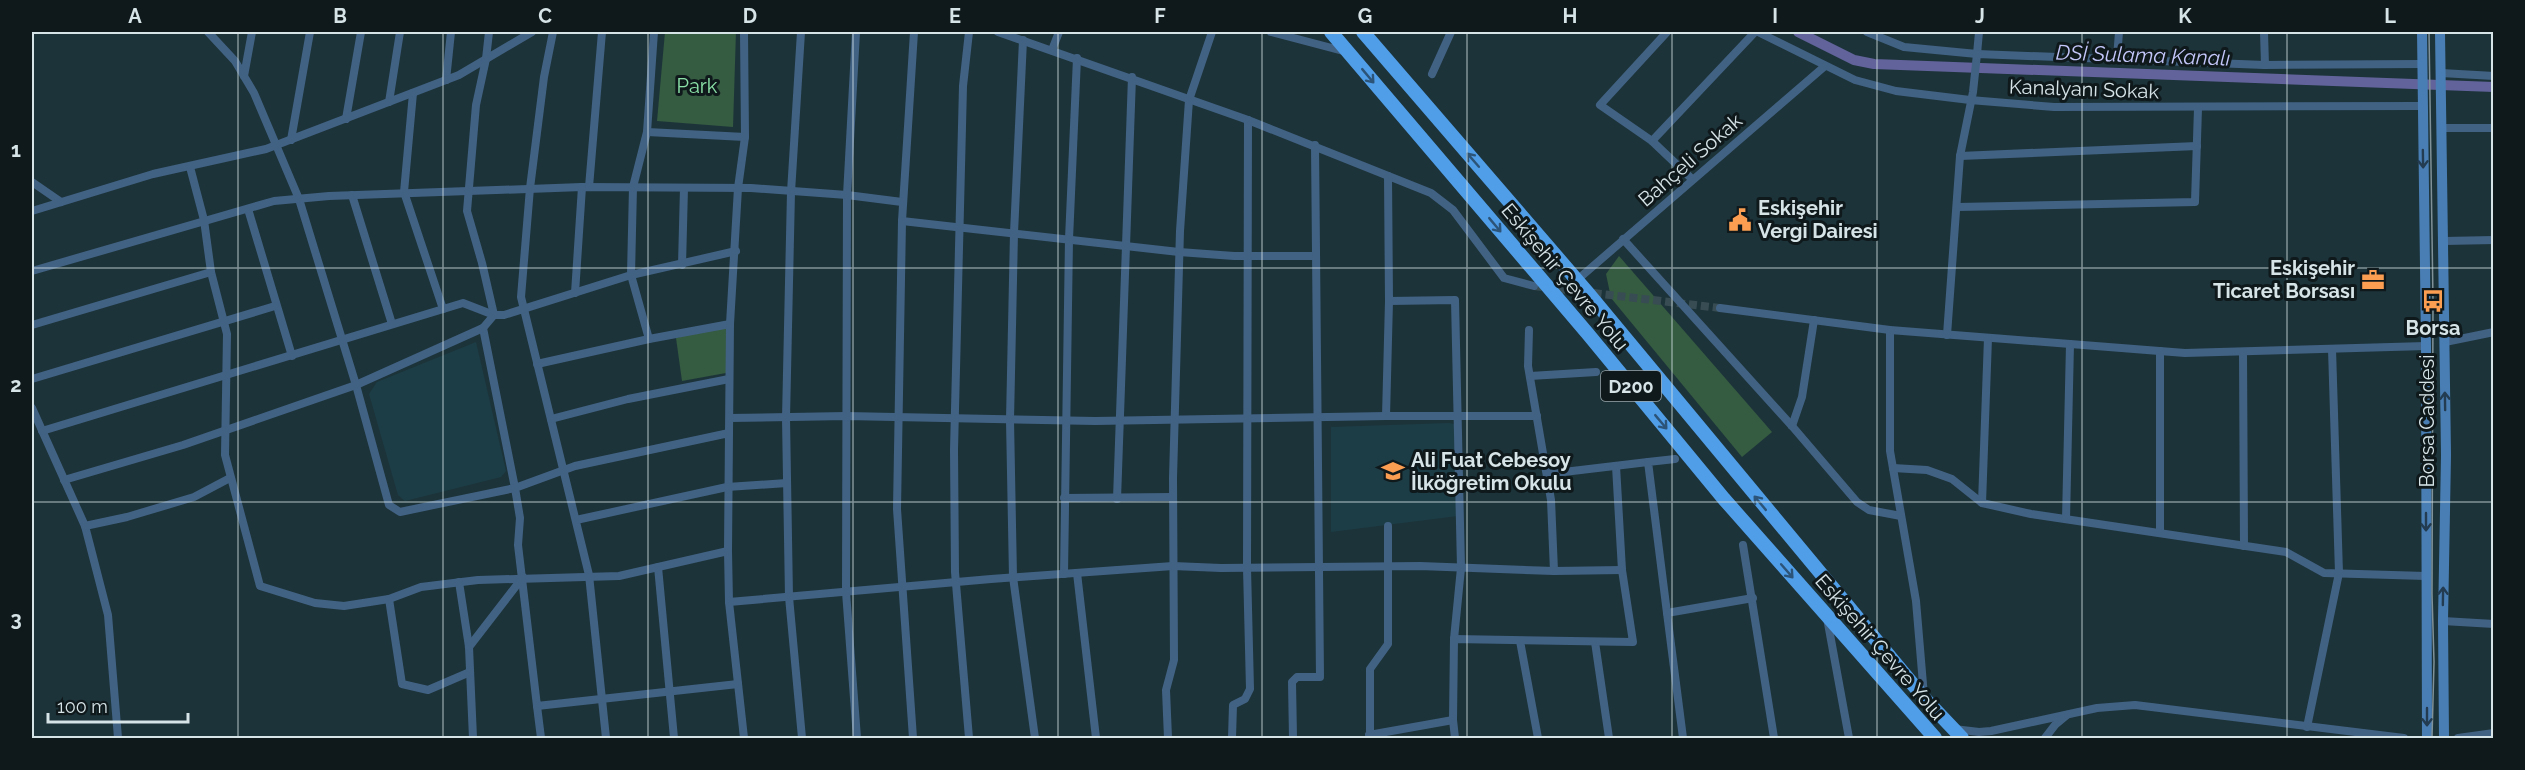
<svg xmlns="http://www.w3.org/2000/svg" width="2525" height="770" font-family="Raleway,sans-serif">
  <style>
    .built { fill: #1d3d46 }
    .green { fill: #355b41 }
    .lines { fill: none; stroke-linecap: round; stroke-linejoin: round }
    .canal { stroke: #62639b; stroke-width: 10 }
    .minor-tunnel { stroke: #384d53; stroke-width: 8; stroke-dasharray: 8 4; stroke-linecap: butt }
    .minor { stroke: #426284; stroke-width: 8 }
    .secondary { stroke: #497eb4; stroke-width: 10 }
    .trunk { stroke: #509de8; stroke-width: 14 }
    .tram { stroke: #809297; stroke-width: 1.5 }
    .oneway { stroke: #2c5478 }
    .oneway2 { stroke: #233c51 }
    .grid { fill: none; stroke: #d6e3e7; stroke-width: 1.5; stroke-opacity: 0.55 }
    .labels { text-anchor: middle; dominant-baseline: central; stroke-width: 6; stroke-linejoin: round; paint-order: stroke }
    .shield { fill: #0f191c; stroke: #9aa6aa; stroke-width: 1.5 }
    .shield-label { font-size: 18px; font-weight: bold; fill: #d6e3e7 }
    .park-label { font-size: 20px; fill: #8be1a7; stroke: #0f191c }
    .street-label { font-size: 20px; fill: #d6e3e7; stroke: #0f191c }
    .poi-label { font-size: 20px; font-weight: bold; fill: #d6e3e7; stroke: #0f191c; text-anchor: start }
    .water-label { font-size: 21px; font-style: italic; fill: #c3c6f9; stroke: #0f191c }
    .neatline { fill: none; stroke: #d6e3e7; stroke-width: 2 }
    .grid-label { font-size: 20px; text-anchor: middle; font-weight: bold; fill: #d6e3e7 }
  </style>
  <rect width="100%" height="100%" fill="#1c3339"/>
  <!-- built -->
  <g class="built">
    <path d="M476,342l30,129 -5,6 -96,24 -7,-6 -29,-101 8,-12z"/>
    <path d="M1449,423l5,1 4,92 -127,16v-105z"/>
  </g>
  <!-- green -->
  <g class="green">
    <path d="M665,32h71l-3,95 -76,-6z"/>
    <path d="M1619,256l153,176 -30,25 -131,-159 -5,-24z"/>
    <path d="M726,325v48l-44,8 -6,-43z"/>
  </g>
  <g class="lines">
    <!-- canal -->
    <path class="canal" d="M1798,32l56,28 20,4 620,23"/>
    <!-- minor-tunnel -->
    <path class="minor-tunnel" d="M1534,286l186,22"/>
    <!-- minor -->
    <g class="minor">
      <path d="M208,32l27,29 19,32 45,106 57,186 33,120 11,7 115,-24 -32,-160"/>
      <path d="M553,32l-9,45 -14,111 -9,109 68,278 17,163"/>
      <path d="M654,32l-7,100 98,5"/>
      <path d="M801,32l-10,160 -5,226 3,179 13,141"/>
      <path d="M856,32l-9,163 -1,397 11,146"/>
      <path d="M914,32l-12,189 277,31 55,4h81"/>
      <path d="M998,32l250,88 183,73 22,17 51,68 30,8"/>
      <path d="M1271,32l76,20"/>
      <path d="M1667,32l-67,73 52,36 40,38"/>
      <path d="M1758,32l97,48 41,11 74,9 84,7 368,-1"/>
      <path d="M1867,32l37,15 73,7 2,-22"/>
      <path d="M2264,32l1,33"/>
      <path d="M1023,40l-9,193 -4,187 3,157 22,161"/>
      <path d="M1052,50l7,-18"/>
      <path d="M2117,58l2,-26"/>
      <path d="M2441,73l53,3"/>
      <path d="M1432,74l19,-42"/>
      <path d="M244,76l8,-44"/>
      <path d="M446,80l5,-48"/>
      <path d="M413,93l-9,99 39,117"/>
      <path d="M389,102l11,-70"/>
      <path d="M346,119l15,-87"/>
      <path d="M2442,128h52"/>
      <path d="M647,132l-14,55 -2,88 18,64"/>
      <path d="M291,140l19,-108"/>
      <path d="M1652,141l103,-109"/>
      <path d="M1960,156l237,-10"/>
      <path d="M190,167l14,53 7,52 16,62 -2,121 35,131 55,17 29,3 45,-7 32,-12 57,-7 141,-4 109,-25 1,51"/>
      <path d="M1388,176l1,125 66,-1 6,268 -7,71"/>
      <path d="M32,182l29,20"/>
      <path d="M589,187l13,-155"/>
      <path d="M352,195l40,129"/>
      <path d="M1957,207l238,-5 3,-94"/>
      <path d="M248,209l44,147"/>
      <path d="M32,211l121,-37 113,-25 193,-74 73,-43"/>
      <path d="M902,221l-5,288 16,229"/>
      <path d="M1623,239l169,187 65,76 12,8 32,6"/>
      <path d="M2444,241l50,-1"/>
      <path d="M682,265l2,-77"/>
      <path d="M32,271l242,-70 55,-5 253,-9 169,1 96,7 55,7"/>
      <path d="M1577,280l248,-214"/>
      <path d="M575,293l7,-106"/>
      <path d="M1720,308l170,22 295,23 241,-7"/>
      <path d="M32,325l179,-53"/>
      <path d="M1529,330l-1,36 23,134 3,71"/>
      <path d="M1890,330v121l26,150 8,95"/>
      <path d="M1947,335l13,-179 13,-64 4,-38 288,11 157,-1"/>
      <path d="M2445,342l49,-10"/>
      <path d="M2160,351v182"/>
      <path d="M2243,352l1,194"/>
      <path d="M537,364l112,-25 81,-15"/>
      <path d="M1530,376l66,-4"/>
      <path d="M32,379l243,-73"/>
      <path d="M32,408l53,118 23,89 10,123"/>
      <path d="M1386,416l3,-115"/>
      <path d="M730,418l116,-2 249,5 291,-5h151"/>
      <path d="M551,419l77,-20 101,-20"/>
      <path d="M1792,426l10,-29 12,-77"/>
      <path d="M42,431l421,-128 31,12h10l127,-40 105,-24"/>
      <path d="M729,433l1,-109 8,-136 7,-51 -1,-105"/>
      <path d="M1893,468l34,2 25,9 30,24 49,11 255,38 38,21 102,3"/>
      <path d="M1547,474l101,-12"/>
      <path d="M64,480l119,-35 173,-60 127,-57 11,-13 -12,-52 -15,-52 9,-106 10,-46 3,-27"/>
      <path d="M1064,498l109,-1"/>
      <path d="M1117,499l15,-422"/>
      <path d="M1982,503l6,-165"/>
      <path d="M2066,519l4,-175"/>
      <path d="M576,520l151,-33 60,-4"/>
      <path d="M85,526l42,-9 67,-20 36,-19"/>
      <path d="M1743,545l31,193"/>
      <path d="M728,551l1,-118 -154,33 -60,22 5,30 -2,27 19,161 201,-22"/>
      <path d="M658,567l16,171"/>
      <path d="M1077,573l19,165"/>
      <path d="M1064,574l5,-335 8,-181"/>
      <path d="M459,582l10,65 4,91"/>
      <path d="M389,599l13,85 26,6 42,-18"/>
      <path d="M1667,613l-19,-151 27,-3"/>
      <path d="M1827,618l22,120"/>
      <path d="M2443,621l51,3"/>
      <path d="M1520,641l18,97"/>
      <path d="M1595,642l14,96"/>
      <path d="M469,647l54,-70"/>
      <path d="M537,706l4,32"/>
      <path d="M2307,727l32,-154 -7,-224"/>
      <path d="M1954,729l25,3 12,-1 106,-23 38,-3 269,33"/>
      <path d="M1369,735l84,-15"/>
      <path d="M744,738l-15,-136 262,-23 182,-13 48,2 199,-2 134,5 68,-1"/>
      <path d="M969,738l-14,-166 -1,-122 9,-364 6,-54"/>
      <path d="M1168,738l-2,-48 8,-30 -1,-182 7,-247 9,-131 23,-68"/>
      <path d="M1232,738l1,-33 12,-6 5,-10 -3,-121 1,-448"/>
      <path d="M1293,738l-1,-56 5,-5h23l-5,-532"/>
      <path d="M1370,738v-69l18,-25v-118"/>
      <path d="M1455,738l-2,-18 1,-81 179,3 -11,-72 -6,-104"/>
      <path d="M1683,738l-16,-125 86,-15"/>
      <path d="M2045,738l10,-13 12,-10"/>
      <path d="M2458,738l36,-5"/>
    </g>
    <!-- secondary -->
    <g class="secondary">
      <path d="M2422,32l4,314 1,392"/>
      <path d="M2440,32l6,423 -3,166 1,117"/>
    </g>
    <!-- trunk -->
    <g class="trunk">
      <path d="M1331,32l257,302 136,165 211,239"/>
      <path d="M1363,32l225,261 337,406 37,39"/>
    </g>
    <!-- tram -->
    <path class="tram" d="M2429,32l4,269 -1,293 2,68 -2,76"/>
  </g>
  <!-- one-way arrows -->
  <defs><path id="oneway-shaft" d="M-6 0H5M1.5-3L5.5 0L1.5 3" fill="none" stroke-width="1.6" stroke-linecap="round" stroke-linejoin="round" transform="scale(1.5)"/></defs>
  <g class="oneway">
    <use href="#oneway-shaft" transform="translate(1368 76) rotate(50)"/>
    <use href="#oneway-shaft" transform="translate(1473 160) rotate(-131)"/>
    <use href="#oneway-shaft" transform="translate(1495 225) rotate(50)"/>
    <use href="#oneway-shaft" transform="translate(1661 422) rotate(50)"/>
    <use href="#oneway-shaft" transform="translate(1760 503) rotate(-130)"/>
    <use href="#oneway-shaft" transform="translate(1787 571) rotate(49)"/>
  </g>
  <g class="oneway2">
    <use href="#oneway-shaft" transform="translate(2423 159) rotate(89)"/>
    <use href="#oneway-shaft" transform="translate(2445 401) rotate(-91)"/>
    <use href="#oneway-shaft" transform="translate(2426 522) rotate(90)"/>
    <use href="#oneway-shaft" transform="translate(2443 596) rotate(-89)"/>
    <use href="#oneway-shaft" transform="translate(2427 717) rotate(90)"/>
  </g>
  <!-- grid -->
  <path class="grid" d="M238,32v706M443,32v706M648,32v706M853,32v706M1058,32v706M1262,32v706M1467,32v706M1672,32v706M1877,32v706M2082,32v706M2287,32v706M32,268h2462M32,502h2462"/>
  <!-- icons -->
  <defs>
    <g id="civic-bare" transform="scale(1.8)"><path d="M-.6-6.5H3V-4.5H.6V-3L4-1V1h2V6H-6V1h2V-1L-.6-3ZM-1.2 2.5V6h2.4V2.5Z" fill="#fc9e52" stroke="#0f191c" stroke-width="2.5" paint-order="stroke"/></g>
    <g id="office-bare" transform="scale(1.8)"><path d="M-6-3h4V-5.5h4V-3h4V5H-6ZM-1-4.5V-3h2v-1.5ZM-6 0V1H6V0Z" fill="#fc9e52" stroke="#0f191c" stroke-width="2.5" paint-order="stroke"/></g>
    <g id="bus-bare" transform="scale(1.8)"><path d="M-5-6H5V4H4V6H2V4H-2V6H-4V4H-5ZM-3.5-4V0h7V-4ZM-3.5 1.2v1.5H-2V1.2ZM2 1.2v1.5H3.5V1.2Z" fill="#fc9e52" stroke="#0f191c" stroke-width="2.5" paint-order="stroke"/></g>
    <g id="school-bare" transform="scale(1.8)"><path d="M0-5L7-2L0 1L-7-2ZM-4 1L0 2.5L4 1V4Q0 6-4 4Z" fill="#fc9e52" stroke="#0f191c" stroke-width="2.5" paint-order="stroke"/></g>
  </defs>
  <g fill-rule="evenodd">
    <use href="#civic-bare" x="1740" y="220"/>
    <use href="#office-bare" x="2373" y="280"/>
    <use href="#bus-bare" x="2433" y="301"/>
    <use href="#school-bare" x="1393" y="471"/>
  </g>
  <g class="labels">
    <!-- shield labels -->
    <rect class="shield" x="1601" y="371" width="60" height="30" rx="4.5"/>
    <g class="shield-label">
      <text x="1631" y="386">D200</text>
    </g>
    <!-- park labels -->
    <g class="park-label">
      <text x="697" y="86">Park</text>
    </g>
    <!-- street labels -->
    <g class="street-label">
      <text transform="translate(2084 89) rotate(2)">Kanalyanı Sokak</text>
      <text transform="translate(1690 160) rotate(-41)">Bahçeli Sokak</text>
      <text transform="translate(1565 277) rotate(50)">Eskişehir Çevre Yolu</text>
      <text transform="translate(2427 421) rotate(-90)">Borsa Caddesi</text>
      <text transform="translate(1880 647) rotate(49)">Eskişehir Çevre Yolu</text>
    </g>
    <!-- poi labels -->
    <g class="poi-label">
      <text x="1758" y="208">Eskişehir<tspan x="1758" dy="23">Vergi Dairesi</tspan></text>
      <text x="2355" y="268" text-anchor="end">Eskişehir<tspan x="2355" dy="23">Ticaret Borsası</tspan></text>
      <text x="2433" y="328" text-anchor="middle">Borsa</text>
      <text x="1411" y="460">Ali Fuat Cebesoy<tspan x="1411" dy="23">İlköğretim Okulu</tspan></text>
    </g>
    <!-- water labels -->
    <g class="water-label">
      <text transform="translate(2143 55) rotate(2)">DSİ Sulama Kanalı</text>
    </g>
  </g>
  <!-- border -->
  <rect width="2525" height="770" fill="none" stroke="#0f191c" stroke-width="66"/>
  <!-- scale -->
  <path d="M48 713v9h140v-9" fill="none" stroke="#d6e3e7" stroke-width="3"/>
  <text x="57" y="713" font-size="18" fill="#d6e3e7" stroke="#0f191c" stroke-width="4.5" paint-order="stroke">100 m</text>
  <rect x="33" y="33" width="2459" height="704" class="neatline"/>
  <g class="grid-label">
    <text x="135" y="23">A</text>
    <text x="340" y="23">B</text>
    <text x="545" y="23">C</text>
    <text x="750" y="23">D</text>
    <text x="955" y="23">E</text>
    <text x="1160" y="23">F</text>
    <text x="1365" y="23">G</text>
    <text x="1570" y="23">H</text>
    <text x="1775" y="23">I</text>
    <text x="1980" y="23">J</text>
    <text x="2185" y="23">K</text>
    <text x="2390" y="23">L</text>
    <text x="16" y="157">1</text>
    <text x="16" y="392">2</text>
    <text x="16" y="626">3</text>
  </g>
</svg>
